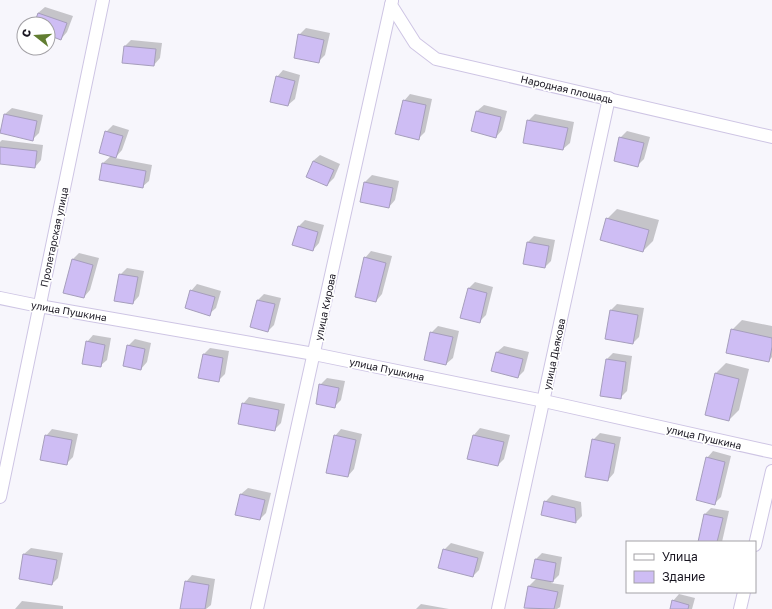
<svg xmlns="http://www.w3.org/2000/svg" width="772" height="609" font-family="'Golos Text',sans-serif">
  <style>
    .shadow { fill: #0003 }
    .building { fill: #cebdf4; stroke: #a69ebc }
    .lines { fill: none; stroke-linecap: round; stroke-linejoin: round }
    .minor-casing { stroke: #cec5e4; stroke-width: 14 }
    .minor { stroke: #fff; stroke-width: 12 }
    .labels { text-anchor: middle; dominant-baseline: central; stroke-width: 3.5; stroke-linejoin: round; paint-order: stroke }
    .street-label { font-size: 10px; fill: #181520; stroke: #fff }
  </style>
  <rect width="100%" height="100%" fill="#f7f6fc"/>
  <!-- shadow -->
  <g class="shadow">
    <path d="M45,7l28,9 -6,16 -6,7 -13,-5v-10h-13l3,-11z"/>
    <path d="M306,28l24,5 -5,22 -7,7 -19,-27z"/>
    <path d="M131,40l31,3 -2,15 -6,7 -29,-19z"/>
    <path d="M283,70l17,5 -5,24 -7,6 -11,-28z"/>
    <path d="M410,94l22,5 -7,33 -7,7 -14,-38z"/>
    <path d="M484,105l23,6 -5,19 -6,7 -19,-26z"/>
    <path d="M12,108l31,7 -4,18 -6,6 -28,-25z"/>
    <path d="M535,114l39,8 -4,21 -7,6 -35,-28z"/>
    <path d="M113,125l16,5 -7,20 -7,8 37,7 -3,16 -7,6 -39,-24 8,-7 -5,-24z"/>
    <path d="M627,131l23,6 -6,22 -7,7 -17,-28z"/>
    <path d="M2,140l41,5 -2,15 -6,7 -35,-4v-21z"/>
    <path d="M320,155l20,9 -6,14 -7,7 -14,-24z"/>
    <path d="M372,175l27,6 -4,19 -6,7 -28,-6 4,-19z"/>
    <path d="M617,209l42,11 -6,21 -10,10 -36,-32z"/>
    <path d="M305,220l19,5 -5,18 -6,7 -14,-24z"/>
    <path d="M534,236l21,4 -4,21 -6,6 -17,-25z"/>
    <path d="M371,251l21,5 -10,38 -6,7 -11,-43z"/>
    <path d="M79,253l20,5 -9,32 -6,7 -12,-37z"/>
    <path d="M127,268l17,3 -5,25 -6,7 -13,-28z"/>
    <path d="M475,282l18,5 -7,28 -7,7 -11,-33z"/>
    <path d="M197,284l24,7 -5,17 -7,6 -18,-23z"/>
    <path d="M264,294l17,4 -7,27 -6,6 -10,-31z"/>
    <path d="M617,304l27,4 -5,29 -6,6 -22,-33z"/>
    <path d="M742,320l30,6v31l-3,4 -37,-31z"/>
    <path d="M438,326l21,5 -6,27 -7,6 -15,-31z"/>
    <path d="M93,335l18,3 -4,22 -7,6 -13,-24z"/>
    <path d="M135,339l16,4 -4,19 -6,7 -13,-23z"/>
    <path d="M504,346l25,6 -5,19 -6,6 -25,-6 4,-19z"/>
    <path d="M210,348l19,3 -4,23 -7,7 -14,-27z"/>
    <path d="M613,353l19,3 -5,35 -7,7 -13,-39z"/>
    <path d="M726,363l23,6 -10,41 -10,10 -13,-47z"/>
    <path d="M327,378l18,3 -4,19 -6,6 -15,-21z"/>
    <path d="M249,397l36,7 -4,19 -6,6 -32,-25z"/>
    <path d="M480,428l30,7 -6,24 -6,6 -30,-7 6,-23z"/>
    <path d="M52,429l26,5 -5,23 -7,7 -20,-28z"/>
    <path d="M341,429l21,5 -8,35 -6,7 -13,-40z"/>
    <path d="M600,433l21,4 -7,36 -6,7 -15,-40z"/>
    <path d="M713,451l18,5 -10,41 -7,7 -7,-46z"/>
    <path d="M248,488l23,5 -5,20 -6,6 -19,-25z"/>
    <path d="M552,495l29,7 1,14 -6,6 -31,-20z"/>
    <path d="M711,508l18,3 -7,31h-23l6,-28z"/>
    <path d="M451,543l33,9 -5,18 -6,6 -29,-26z"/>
    <path d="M31,548l32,5 -5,25 -6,6 -32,-6 4,-24z"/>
    <path d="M542,553l20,4 -3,18 -8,8 13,2 -4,22 -3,2h-26l-6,-1 4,-22 8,-8 -1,-19z"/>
    <path d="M192,575l23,4 -4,26 -5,4h-18l-2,-27z"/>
    <path d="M679,594l16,4 -3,11h-21l2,-8z"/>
    <path d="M22,601l41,5v3h-48z"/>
    <path d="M421,604l28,5h-33z"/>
  </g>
  <!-- building -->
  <g class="building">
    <path d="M38,13l29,10 -6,17 -13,-5v-11h-14z"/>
    <path d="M298,34l26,6 -5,23 -25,-5z"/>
    <path d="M124,46l32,3 -2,17 -32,-3z"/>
    <path d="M276,76l19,5 -7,25 -18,-4z"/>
    <path d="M403,100l23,5 -7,35 -24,-6z"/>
    <path d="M476,111l25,6 -5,21 -25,-7z"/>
    <path d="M4,114l33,7 -4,20 -33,-8z"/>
    <path d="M527,120l41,8 -5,22 -40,-7z"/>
    <path d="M105,131l18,5 -7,22 -17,-5z"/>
    <path d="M619,137l25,6 -6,24 -24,-6z"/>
    <path d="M0,147l37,4 -2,17 -35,-4z"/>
    <path d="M313,161l21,9 -7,16 -21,-9z"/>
    <path d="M102,163l44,8 -3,17 -44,-8z"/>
    <path d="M364,182l29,6 -4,20 -29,-6z"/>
    <path d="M606,218l43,12 -6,22 -43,-12z"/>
    <path d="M298,226l20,6 -5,19 -21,-6z"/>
    <path d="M527,242l22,4 -4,22 -22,-4z"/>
    <path d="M364,257l22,6 -10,39 -21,-5z"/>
    <path d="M72,259l21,6 -9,33 -21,-5z"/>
    <path d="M119,274l19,3 -5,27 -19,-3z"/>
    <path d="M468,288l19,5 -7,30 -20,-5z"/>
    <path d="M190,290l25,7 -5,19 -25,-8z"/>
    <path d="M257,300l18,4 -7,28 -18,-5z"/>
    <path d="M610,310l28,5 -5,29 -28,-5z"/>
    <path d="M731,329l41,9v9l-3,15 -43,-9z"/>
    <path d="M430,332l23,5 -7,28 -22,-5z"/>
    <path d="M86,341l19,4 -4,22 -19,-3z"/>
    <path d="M127,345l18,4 -4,21 -18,-4z"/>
    <path d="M496,352l27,7 -5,19 -27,-7z"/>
    <path d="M203,354l20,4 -4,24 -21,-4z"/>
    <path d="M606,359l20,3 -5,37 -21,-3z"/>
    <path d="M715,373l24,6 -10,42 -24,-6z"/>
    <path d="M319,384l20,4 -4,20 -19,-4z"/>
    <path d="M242,403l37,7 -4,21 -37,-7z"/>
    <path d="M45,435l27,5 -5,25 -27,-5z"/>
    <path d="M334,435l22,5 -8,37 -22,-4z"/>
    <path d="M473,435l31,7 -6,24 -31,-7z"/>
    <path d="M592,439l23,5 -7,37 -23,-4z"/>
    <path d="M706,457l19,5 -10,43 -19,-5z"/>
    <path d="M240,494l25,6 -5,20 -25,-5z"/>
    <path d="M544,501l31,7 1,15 -35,-8z"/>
    <path d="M704,514l19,4 -6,24h-19z"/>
    <path d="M443,549l35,9 -5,19 -35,-9z"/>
    <path d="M23,554l34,6 -5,25 -33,-6z"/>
    <path d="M535,559l21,4 -3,19 -22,-4z"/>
    <path d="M185,581l24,4 -4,24h-25z"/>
    <path d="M528,586l30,6 -4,17 -30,-1z"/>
    <path d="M672,600l17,5 -1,4h-18z"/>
  </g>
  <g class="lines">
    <!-- minor casing -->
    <g class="minor-casing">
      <g id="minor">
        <path d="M392,1l-1,4 24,38 21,16 336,78"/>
        <path d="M0,298l39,8 275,48 230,47 228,51"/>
        <path d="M0,497l103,-497"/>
        <path d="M755,545l17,-74"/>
        <path d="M257,609l134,-604"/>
        <path d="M498,609l111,-511"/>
        <path d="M740,609l4,-17"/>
      </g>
    </g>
    <!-- minor -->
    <use href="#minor" class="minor"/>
  </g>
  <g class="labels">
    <!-- street labels -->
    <g class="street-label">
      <text transform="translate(567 89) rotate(13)">Народная площадь</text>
      <text transform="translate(54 237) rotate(-78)">Пролетарская улица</text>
      <text transform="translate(325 307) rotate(-78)">улица Кирова</text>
      <text transform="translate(69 311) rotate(10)">улица Пушкина</text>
      <text transform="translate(554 354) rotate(-78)">улица Дьякова</text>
      <text transform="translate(387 369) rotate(12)">улица Пушкина</text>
      <text transform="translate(704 437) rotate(13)">улица Пушкина</text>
    </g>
  </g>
  <!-- legend -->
  <rect x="626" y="541" width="130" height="52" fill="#ffffff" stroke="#a3a1a6"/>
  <rect x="634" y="554" width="20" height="6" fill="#ffffff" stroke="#a3a1a6"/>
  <text x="662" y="561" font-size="12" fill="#181520">Улица</text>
  <rect x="634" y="571" width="20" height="12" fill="#cebdf4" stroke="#a3a1a6"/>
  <text x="662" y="581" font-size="12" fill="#181520">Здание</text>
  <!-- north arrow -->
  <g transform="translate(36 36) rotate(287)"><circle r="19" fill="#ffffff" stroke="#a3a1a6"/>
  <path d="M0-3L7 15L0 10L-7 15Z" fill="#617d31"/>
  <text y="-6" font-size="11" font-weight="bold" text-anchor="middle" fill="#181520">С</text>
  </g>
</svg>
